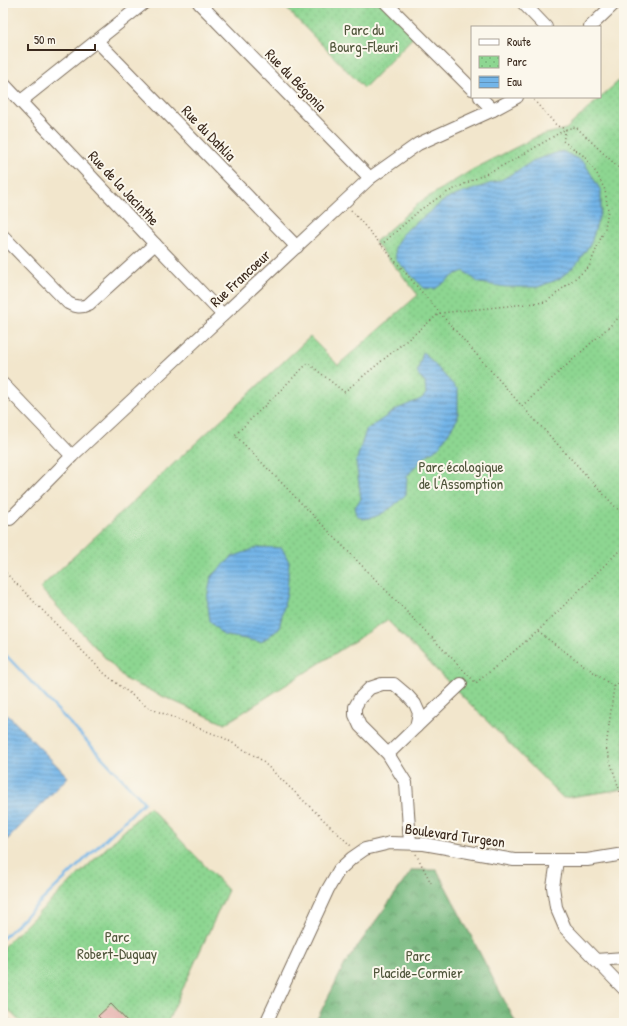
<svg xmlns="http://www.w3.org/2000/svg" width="627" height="1026" font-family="'Patrick Hand',sans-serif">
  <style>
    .forest { fill: url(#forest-crowns); stroke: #56704c }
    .park { fill: url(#park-dots); stroke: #648058 }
    .water { fill: url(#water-rules); stroke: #577083 }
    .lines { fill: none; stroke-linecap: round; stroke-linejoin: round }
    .stream { stroke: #73b5e8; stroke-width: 2.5 }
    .building { fill: #e4aca9 }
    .minor-casing { stroke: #7b6c5b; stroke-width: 14 }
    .path { stroke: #7b6c5b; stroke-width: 1.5; stroke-dasharray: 1 3; stroke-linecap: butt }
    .minor { stroke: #fff; stroke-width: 12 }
    .labels { text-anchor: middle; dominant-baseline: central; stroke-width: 4; stroke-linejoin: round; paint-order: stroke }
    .park-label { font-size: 15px; fill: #50553b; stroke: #fbf7ec }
    .street-label { font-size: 15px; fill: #3b2a1e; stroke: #fbf7ec }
  </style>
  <defs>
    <pattern id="forest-crowns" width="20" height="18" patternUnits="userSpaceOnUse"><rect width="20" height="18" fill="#72b77b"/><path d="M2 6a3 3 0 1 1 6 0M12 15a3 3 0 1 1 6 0" fill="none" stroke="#5f9564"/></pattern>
    <pattern id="park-dots" width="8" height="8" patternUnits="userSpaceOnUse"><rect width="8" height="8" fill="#8dd691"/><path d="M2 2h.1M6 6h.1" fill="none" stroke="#7bb87d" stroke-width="1.8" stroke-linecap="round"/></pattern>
    <pattern id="water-rules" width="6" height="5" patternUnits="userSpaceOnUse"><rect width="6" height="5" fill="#73b5e8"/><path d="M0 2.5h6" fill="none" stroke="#6093bb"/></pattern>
  </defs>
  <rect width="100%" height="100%" fill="#fbf7ec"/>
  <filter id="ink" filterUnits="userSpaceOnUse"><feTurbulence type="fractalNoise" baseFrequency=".025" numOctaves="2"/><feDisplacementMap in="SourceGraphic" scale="8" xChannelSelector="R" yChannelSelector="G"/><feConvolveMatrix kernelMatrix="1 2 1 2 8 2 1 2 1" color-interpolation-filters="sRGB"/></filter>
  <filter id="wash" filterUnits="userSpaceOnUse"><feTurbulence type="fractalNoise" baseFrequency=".012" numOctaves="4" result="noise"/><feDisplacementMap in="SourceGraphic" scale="16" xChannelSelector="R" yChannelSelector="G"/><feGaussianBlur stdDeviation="0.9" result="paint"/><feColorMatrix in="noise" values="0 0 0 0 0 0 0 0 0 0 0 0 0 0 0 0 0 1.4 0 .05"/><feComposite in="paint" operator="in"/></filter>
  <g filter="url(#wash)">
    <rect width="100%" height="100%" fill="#f2e6cc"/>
    <!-- forest -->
    <path class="forest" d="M412,870h25l79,153h-201l30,-59z"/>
    <!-- park -->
    <g class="park">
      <path d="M283,3h103l31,30 -53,55 -82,-84z"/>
      <path d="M624,76v713l-61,9 -176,-178 -162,104 -99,-44 -86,-92 270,-251 28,28 80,-70 -43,-53 45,-40 52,-32 66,-34 28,-7z"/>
      <path d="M149,807l79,83 -61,133h-146l-18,-19v-57z"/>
    </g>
    <!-- water -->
    <g class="water">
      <path d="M562,151l22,11 17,29v20l-10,32 -15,22 -17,14 -21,8h-32l-27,-4 -15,-12 -8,3 -21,15 -11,-1 -28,-28 -1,-13 8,-14 43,-34 57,-20 32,-19z"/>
      <path d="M423,352l35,38v28l-18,28 -17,12 -16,18 -1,18c-11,12 -27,25 -44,25l-5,-4 -2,-8 6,-8 -5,-37 10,-32 31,-21 24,-10 5,-5 -1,-11 -8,-10z"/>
      <path d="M259,547l23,1 7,14 -2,30 -8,37 -18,13 -38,-7 -13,-13 -3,-24 4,-21 21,-20z"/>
      <path d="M3,710l65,67 -64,66 -1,-2z"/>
    </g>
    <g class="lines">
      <!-- stream -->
      <g class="stream">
        <path d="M3,652l141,150 -141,136"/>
        <path d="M3,1014l8,9"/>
      </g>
    </g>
    <g id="blocks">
      <!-- building -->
      <path class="building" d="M111,1004l18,19h-24l-7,-7z"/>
    </g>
  </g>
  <g filter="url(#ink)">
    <use href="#blocks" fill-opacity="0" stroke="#7b6c5b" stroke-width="1"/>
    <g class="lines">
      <!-- minor casing -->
      <g class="minor-casing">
        <g id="minor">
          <path d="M199,3l171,175"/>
          <path d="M386,3l86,86"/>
          <path d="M523,3l23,24"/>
          <path d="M590,27l25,-24"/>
          <path d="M97,41l200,206"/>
          <path d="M3,83l152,161 68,71"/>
          <path d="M480,97l13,13"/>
          <path d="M21,101l123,-98"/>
          <path d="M3,236l65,67c8,4 13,5 21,1l66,-60"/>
          <path d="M3,384l69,72"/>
          <path d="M10,519l62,-63 298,-278 48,-34 75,-34 24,-13"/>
          <path d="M416,727l45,-43"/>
          <path d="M388,754l28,-27 3,-14 -4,-9 -8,-9 -13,-11h-12l-12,4 -10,10 -5,9v8l5,11 28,28 18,29 4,60"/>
          <path d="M557,861l-4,26 3,20 9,21 59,61"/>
          <path d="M596,960l28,-2"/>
          <path d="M266,1023l62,-134 11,-19 13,-12 13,-9 25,-6 34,1 90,16h73l37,-6"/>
        </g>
      </g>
      <!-- path -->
      <g class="path">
        <path d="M531,97l26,29 9,3 10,-2 48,46"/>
        <path d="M563,141l21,15 13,18 8,16 3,20 -3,18 -16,39 -43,35 -106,11 -96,79 -36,-29 -73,72 241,248 61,-51 87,-86"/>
        <path d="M351,210l89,103 82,93 102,110"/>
        <path d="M381,245l40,-36 25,-16 68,-33 52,-31 -3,12"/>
        <path d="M522,406l102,-93"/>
        <path d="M3,570l102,104 42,33 77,31 36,21 91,87"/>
        <path d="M538,632l76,55"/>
        <path d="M624,678l-10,9 -8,61 18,56"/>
        <path d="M416,854l15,29"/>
      </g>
      <!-- minor -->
      <use href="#minor" class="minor"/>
    </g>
  </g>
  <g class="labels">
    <!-- park labels -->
    <g class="park-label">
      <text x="364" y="29">Parc du<tspan x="364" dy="17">Bourg-Fleuri</tspan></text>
      <text x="461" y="466">Parc écologique<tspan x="461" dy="17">de l'Assomption</tspan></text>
      <text x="117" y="936">Parc<tspan x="117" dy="17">Robert-Duguay</tspan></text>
      <text x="418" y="955">Parc<tspan x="418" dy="17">Placide-Cormier</tspan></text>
    </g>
    <!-- street labels -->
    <g class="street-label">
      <text transform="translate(296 80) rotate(46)">Rue du Bégonia</text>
      <text transform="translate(209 133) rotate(46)">Rue du Dahlia</text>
      <text transform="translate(124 188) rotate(47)">Rue de la Jacinthe</text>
      <text transform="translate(240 278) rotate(-43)">Rue Francoeur</text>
      <text transform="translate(455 835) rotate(8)">Boulevard Turgeon</text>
    </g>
  </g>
  <!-- margin -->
  <rect width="627" height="1026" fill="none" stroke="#fbf7ec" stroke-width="16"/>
  <!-- legend -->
  <rect x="471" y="26" width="130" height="72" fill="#fbf7ec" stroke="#aea59a"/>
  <rect x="479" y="39" width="20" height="6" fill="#ffffff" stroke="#aea59a"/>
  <text x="507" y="46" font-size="12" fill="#3b2a1e">Route</text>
  <rect x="479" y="56" width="20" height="12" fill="url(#park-dots)" stroke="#aea59a"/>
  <text x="507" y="66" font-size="12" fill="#3b2a1e">Parc</text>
  <rect x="479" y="76" width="20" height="12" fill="url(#water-rules)" stroke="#aea59a"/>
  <text x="507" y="86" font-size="12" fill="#3b2a1e">Eau</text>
  <!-- scale -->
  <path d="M28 44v6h67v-6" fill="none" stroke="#3b2a1e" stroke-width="2"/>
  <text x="34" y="44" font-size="12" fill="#3b2a1e" stroke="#fbf7ec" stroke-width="3" paint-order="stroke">50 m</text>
</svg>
